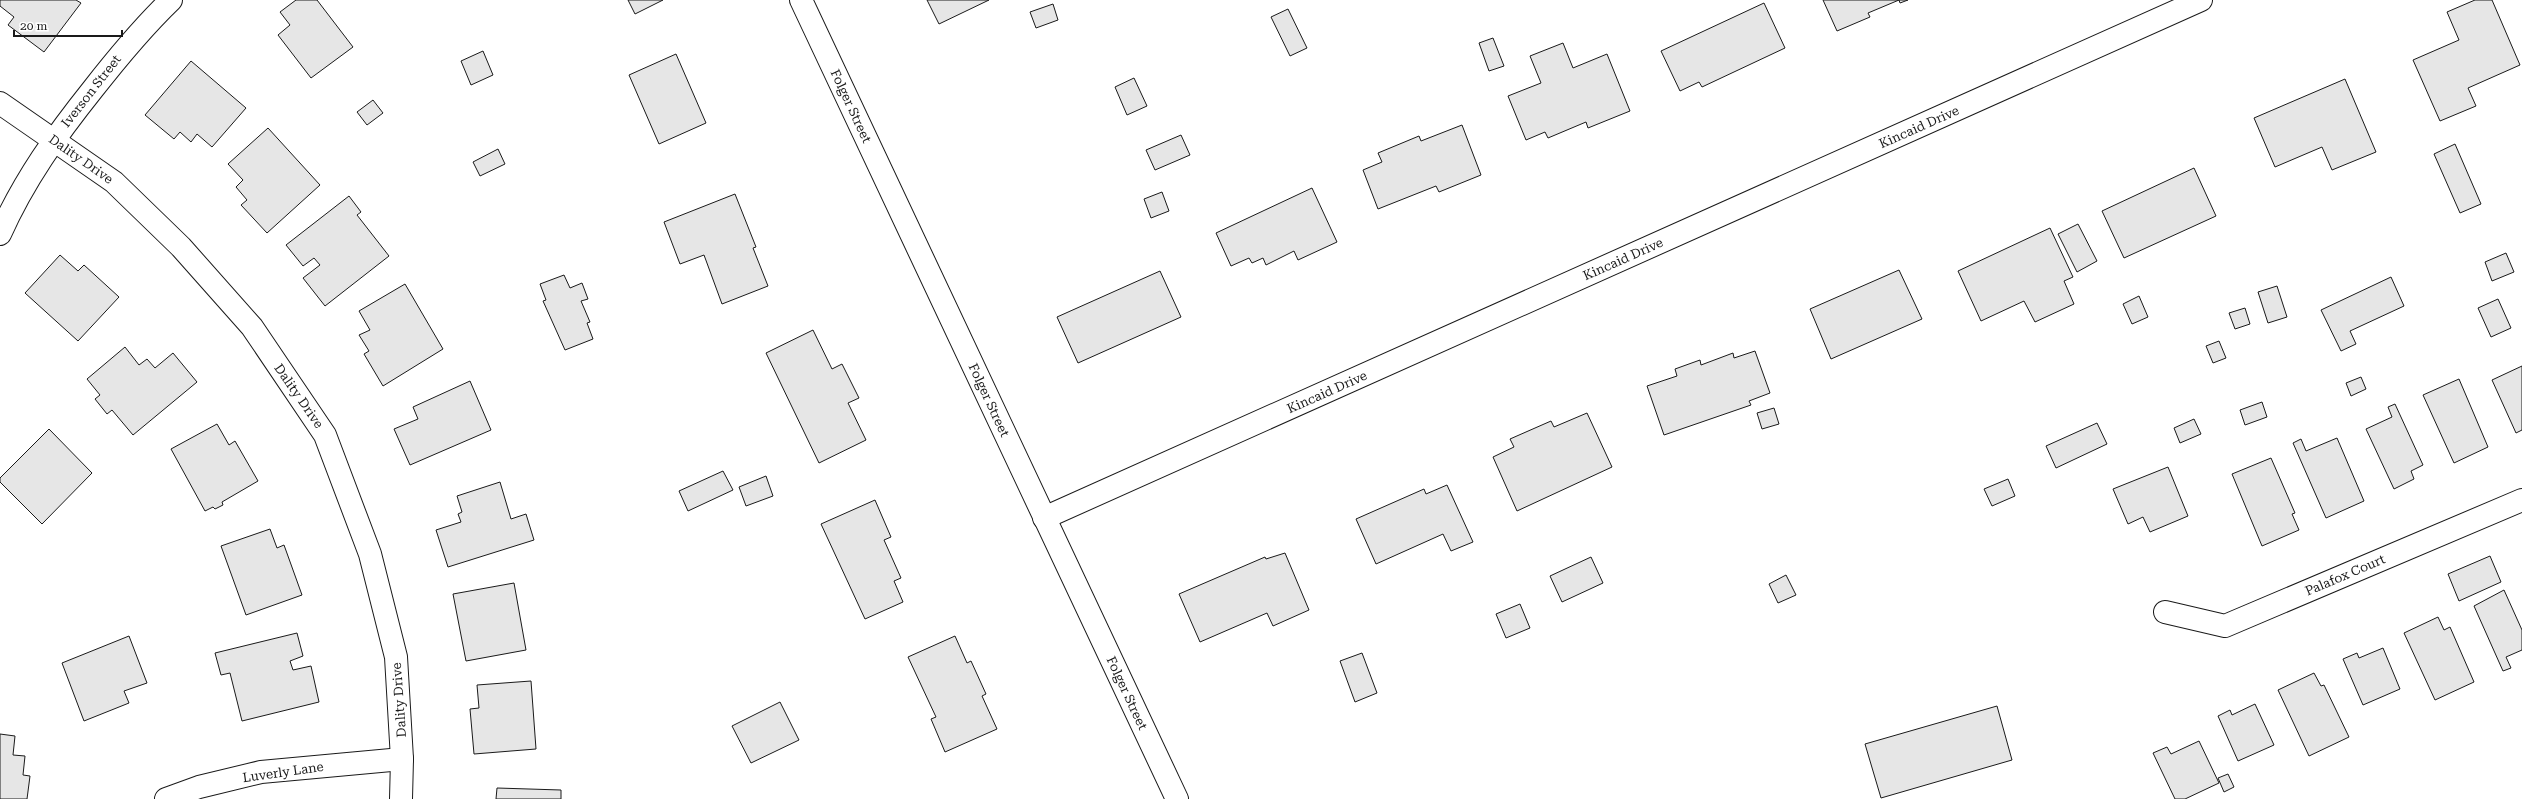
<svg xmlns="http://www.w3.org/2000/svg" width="2522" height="799" font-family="'Roboto Serif',serif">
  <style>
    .building { fill: #e6e6e6; stroke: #1a1a1a }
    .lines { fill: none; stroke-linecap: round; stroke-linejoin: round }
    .street-casing { stroke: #1a1a1a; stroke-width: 24 }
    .street { stroke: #fff; stroke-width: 22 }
    .labels { text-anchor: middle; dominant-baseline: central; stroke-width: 3; stroke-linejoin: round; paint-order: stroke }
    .street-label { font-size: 13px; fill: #1a1a1a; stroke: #fff }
  </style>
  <rect width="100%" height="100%" fill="#fff"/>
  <!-- building -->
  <g class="building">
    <path d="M0,0h76l5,3 -37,49 -36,-27 6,-8 -14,-11z"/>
    <path d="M296,0h21l36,47 -42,31 -33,-43 12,-10 -10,-13z"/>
    <path d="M628,0h35l-28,14z"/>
    <path d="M927,0h62l-50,24z"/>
    <path d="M1823,0h85l-8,3 -1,-3 -31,13 2,4 -33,14z"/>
    <path d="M2475,0h17l28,65 -52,23 8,18 -36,15 -27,-61 46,-20 -12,-28z"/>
    <path d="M1764,3l21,45 -83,39 -3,-5 -19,9 -19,-40z"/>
    <path d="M1053,4l5,16 -22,8 -6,-16z"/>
    <path d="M1288,9l19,39 -17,8 -19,-39z"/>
    <path d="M1493,38l11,28 -15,5 -10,-28z"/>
    <path d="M1563,43l10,25 34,-14 23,57 -42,17 -2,-6 -38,16 -3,-6 -19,8 -18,-44 33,-13 -11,-27z"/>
    <path d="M483,51l10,24 -22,10 -10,-24z"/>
    <path d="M676,54l30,69 -47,21 -30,-69z"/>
    <path d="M191,61l55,47 -34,39 -15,-13 -6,8 -11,-10 -6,7 -29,-24z"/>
    <path d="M1134,78l13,28 -20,9 -12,-28z"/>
    <path d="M2345,79l31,73 -44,18 -10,-23 -47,20 -21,-49z"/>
    <path d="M373,100l10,13 -16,12 -10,-13z"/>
    <path d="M1462,125l19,50 -42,17 -3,-6 -58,23 -15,-39 19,-8 -4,-9 41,-17 2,5z"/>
    <path d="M268,128l52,57 -53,48 -26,-28 6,-5 -11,-13 7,-7 -15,-16z"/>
    <path d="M1181,135l9,20 -35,15 -9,-20z"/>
    <path d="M2455,144l26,60 -21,9 -26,-59z"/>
    <path d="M498,149l7,15 -25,12 -7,-14z"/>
    <path d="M2194,168l22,48 -92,42 -22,-47z"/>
    <path d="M1312,188l25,54 -39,18 -4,-9 -28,14 -3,-7 -11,5 -3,-5 -18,8 -15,-33z"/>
    <path d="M1162,192l7,19 -18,7 -7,-19z"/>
    <path d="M735,194l21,53 -3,1 15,38 -46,18 -18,-49 -24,9 -16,-42z"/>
    <path d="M349,196l12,16 -4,3 32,41 -64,50 -22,-28 17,-13 -6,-7 -11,8 -17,-21z"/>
    <path d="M2078,224l19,37 -20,11 -19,-38z"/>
    <path d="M2050,228l23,49 -9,4 10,23 -39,18 -11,-21 -43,20 -23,-50z"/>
    <path d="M2506,253l8,19 -22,9 -7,-19z"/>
    <path d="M60,255l18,16 6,-6 35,32 -41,44 -53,-48z"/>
    <path d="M1899,270l23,49 -91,40 -21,-50z"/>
    <path d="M1160,271l21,46 -103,46 -21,-46z"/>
    <path d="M564,275l6,13 12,-5 6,16 -7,2 9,21 -3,1 6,16 -28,11 -22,-49 3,-1 -6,-16z"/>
    <path d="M2391,277l13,29 -54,25 6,13 -15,7 -20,-41z"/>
    <path d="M405,284l38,65 -60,37 -19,-32 5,-3 -10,-16 11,-5 -11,-19z"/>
    <path d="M2277,286l10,31 -19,6 -10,-31z"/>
    <path d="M2139,296l9,21 -16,7 -9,-20z"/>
    <path d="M2498,299l13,29 -20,9 -13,-29z"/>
    <path d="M2245,308l5,16 -15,5 -6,-16z"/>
    <path d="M813,330l19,39 10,-5 17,34 -11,5 18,37 -47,23 -53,-110z"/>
    <path d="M2219,341l7,17 -13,5 -7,-17z"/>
    <path d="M125,347l14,18 8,-6 8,9 18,-15 24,29 -64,53 -21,-25 -5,4 -12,-15 5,-4 -13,-16z"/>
    <path d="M1755,351l15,42 -21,8 2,4 -87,30 -17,-49 30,-10 -2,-7 25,-9 1,5 32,-12 1,5z"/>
    <path d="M2522,366v64l-6,3 -24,-53z"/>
    <path d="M2361,377l5,12 -15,7 -5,-13z"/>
    <path d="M2459,379l29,68 -34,16 -31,-68z"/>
    <path d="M470,381l21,49 -81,35 -16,-36 24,-10 -5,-12z"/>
    <path d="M2262,402l5,15 -22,8 -5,-15z"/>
    <path d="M2395,404l28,61 -12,6 3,8 -20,10 -28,-60 26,-12 -4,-10z"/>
    <path d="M1774,408l5,16 -17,5 -5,-16z"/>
    <path d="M1587,413l25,54 -95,44 -24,-54 21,-10 -4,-8 41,-18 3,6z"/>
    <path d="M2194,419l7,15 -21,9 -6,-15z"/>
    <path d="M2097,423l10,21 -51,24 -10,-22z"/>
    <path d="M217,424l12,21 6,-4 23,40 -36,21 1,3 -8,4 -2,-2 -8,4 -34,-62z"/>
    <path d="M49,429l43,44 -50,51 -42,-42v-4z"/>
    <path d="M2337,438l27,63 -38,17 -33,-75 8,-4 5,12z"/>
    <path d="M2271,458l24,55 -3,1 7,16 -37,16 -30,-72z"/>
    <path d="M2168,467l20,49 -38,16 -7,-15 -15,7 -15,-35z"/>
    <path d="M723,471l10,19 -45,21 -9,-20z"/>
    <path d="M766,476l7,20 -27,10 -7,-19z"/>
    <path d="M2008,479l7,17 -23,10 -8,-17z"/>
    <path d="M500,482l11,37 15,-5 8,26 -86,27 -12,-37 25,-8 -3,-8 4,-2 -5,-16z"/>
    <path d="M1447,485l26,57 -22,9 -8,-17 -67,30 -20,-45 68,-30 2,5z"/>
    <path d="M875,500l16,37 -7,3 17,38 -7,3 9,21 -38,17 -44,-95z"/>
    <path d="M270,529l7,19 7,-3 18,50 -56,20 -25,-69z"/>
    <path d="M1285,553l24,57 -36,16 -6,-13 -67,29 -21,-48 86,-37 1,2z"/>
    <path d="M2490,556l11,26 -42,19 -11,-27z"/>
    <path d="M1591,557l12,26 -41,19 -12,-26z"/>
    <path d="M1786,575l10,20 -18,8 -9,-19z"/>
    <path d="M514,583l12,67 -60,11 -13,-67z"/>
    <path d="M2504,590l18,40v20l-16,7 5,11 -8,3 -29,-65z"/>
    <path d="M1520,604l10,24 -24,10 -10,-24z"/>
    <path d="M2438,617l6,13 6,-3 24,55 -39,18 -31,-67z"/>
    <path d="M297,633l6,23 -13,5 3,9 18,-4 8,36 -77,19 -12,-48 -9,2 -6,-22z"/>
    <path d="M129,636l18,47 -23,8 5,12 -45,18 -22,-58z"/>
    <path d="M955,636l12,27 4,-2 15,33 -4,2 15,33 -52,23 -14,-33 5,-2 -28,-60z"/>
    <path d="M2383,648l17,41 -37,16 -20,-46 14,-6 2,5z"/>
    <path d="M1362,653l15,40 -22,9 -15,-41z"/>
    <path d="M2314,673l7,13 3,-1 25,52 -40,19 -31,-66z"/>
    <path d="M531,681l5,68 -62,5 -4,-45 9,-1 -2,-23z"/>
    <path d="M780,702l19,38 -48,23 -19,-37z"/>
    <path d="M2255,704l19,41 -36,16 -20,-45 12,-6 2,5z"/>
    <path d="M1997,706l15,54 -131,38 -16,-54z"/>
    <path d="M0,734l15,2 -2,19 12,1 -2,19 7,1 -3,23h-27z"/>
    <path d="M2199,741l20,42 -34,16h-10l-22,-46 14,-6 4,7z"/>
    <path d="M2228,774l6,13 -10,5 -6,-14z"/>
    <path d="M497,788l64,2v9h-65z"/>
  </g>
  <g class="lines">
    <!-- street casing -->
    <g class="street-casing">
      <g id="street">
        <path d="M801,0l376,799"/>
        <path d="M0,103l114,79 67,65 71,80 73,108 45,119 26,103 6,102 -1,40"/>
        <path d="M0,234c24,-54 57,-100 93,-145 25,-32 49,-61 78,-89"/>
        <path d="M1044,518l1157,-518"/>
        <path d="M2165,612l60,14 297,-126"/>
        <path d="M166,799l33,-12 62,-15 141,-13"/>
      </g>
    </g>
    <!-- street -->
    <use href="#street" class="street"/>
  </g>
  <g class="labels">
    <!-- street labels -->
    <g class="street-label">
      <text transform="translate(91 91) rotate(-52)">Iverson Street</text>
      <text transform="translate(851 106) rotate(65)">Folger Street</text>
      <text transform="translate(1919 127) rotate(-24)">Kincaid Drive</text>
      <text transform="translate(81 159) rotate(35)">Dality Drive</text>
      <text transform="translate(1623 259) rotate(-24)">Kincaid Drive</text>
      <text transform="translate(1327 392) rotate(-24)">Kincaid Drive</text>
      <text transform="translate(299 396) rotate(55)">Dality Drive</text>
      <text transform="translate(989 400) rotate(65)">Folger Street</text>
      <text transform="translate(2345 575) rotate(-23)">Palafox Court</text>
      <text transform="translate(1127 693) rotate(65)">Folger Street</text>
      <text transform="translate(399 700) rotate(-94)">Dality Drive</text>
      <text transform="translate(283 772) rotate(-8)">Luverly Lane</text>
    </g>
  </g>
  <!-- scale -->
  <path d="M14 30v6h108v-6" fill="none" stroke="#1a1a1a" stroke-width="2"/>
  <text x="20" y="30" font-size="12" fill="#1a1a1a" stroke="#ffffff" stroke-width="3" paint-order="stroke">20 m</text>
</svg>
